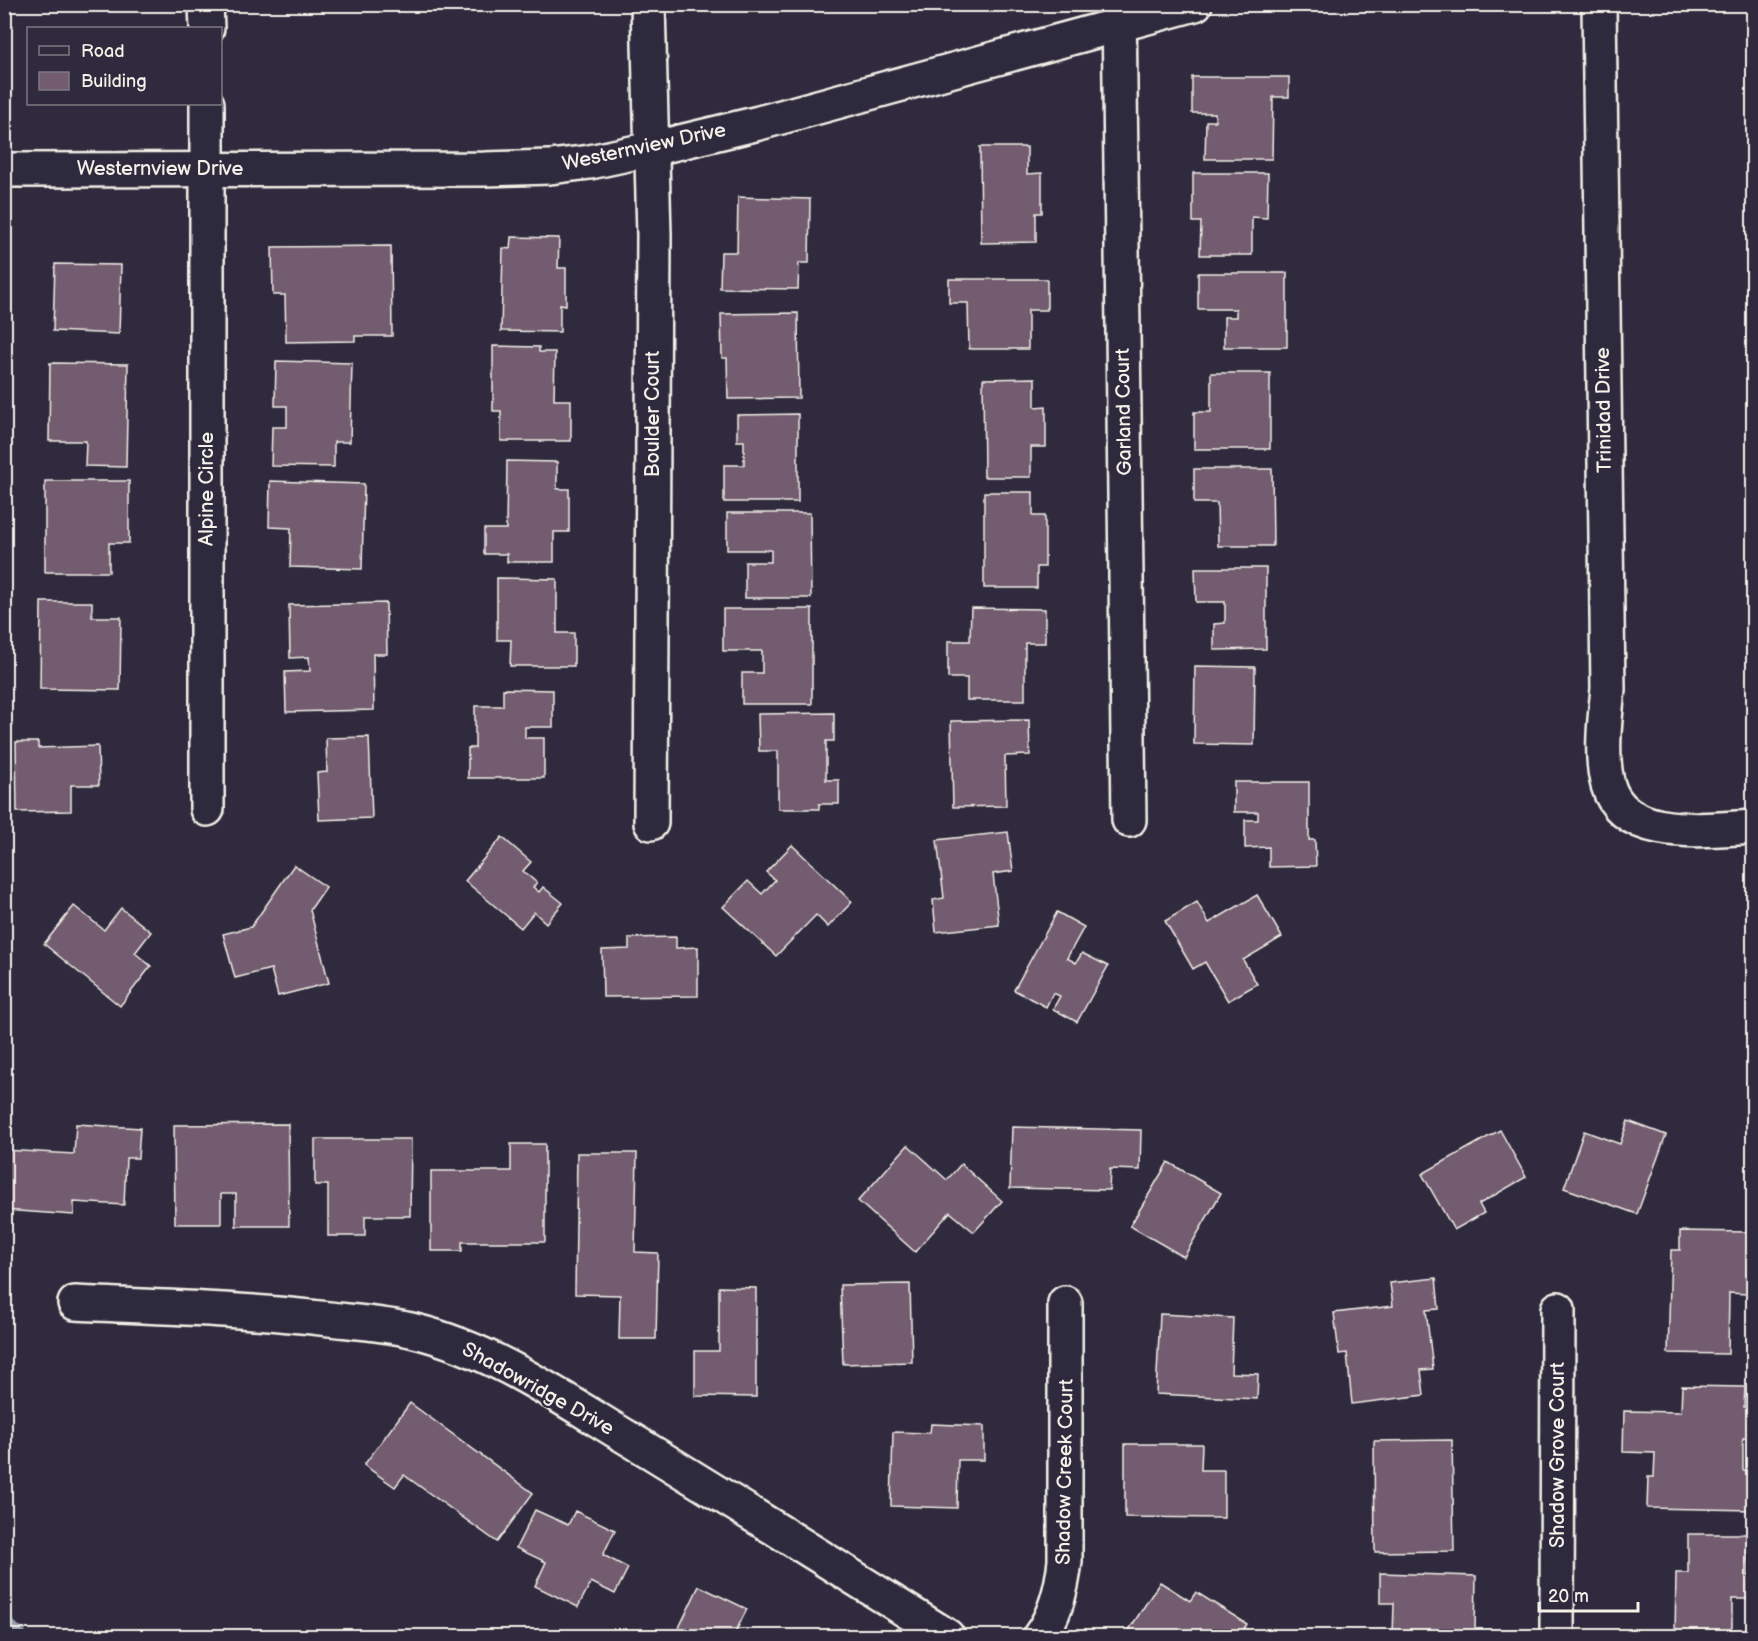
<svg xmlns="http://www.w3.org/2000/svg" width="1758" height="1641" font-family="'Balsamiq Sans',sans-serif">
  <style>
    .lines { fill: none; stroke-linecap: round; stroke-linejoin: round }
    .stream { stroke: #939da8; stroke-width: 10 }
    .building { fill: #735c70; stroke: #f4f1e8; stroke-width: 1.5 }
    .minor-casing { stroke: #f4f1e8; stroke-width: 38 }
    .minor { stroke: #2f2a3d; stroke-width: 33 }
    .labels { text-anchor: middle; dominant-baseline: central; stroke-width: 4.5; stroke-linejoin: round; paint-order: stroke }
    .street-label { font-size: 20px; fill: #f4f1e8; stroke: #2f2a3d }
  </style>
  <rect width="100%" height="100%" fill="#2f2a3d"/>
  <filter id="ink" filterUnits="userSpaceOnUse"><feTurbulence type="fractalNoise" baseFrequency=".0167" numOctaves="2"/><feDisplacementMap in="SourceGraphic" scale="12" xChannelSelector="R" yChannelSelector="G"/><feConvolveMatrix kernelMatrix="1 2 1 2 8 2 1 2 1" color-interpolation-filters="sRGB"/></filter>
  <g filter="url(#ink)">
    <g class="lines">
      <!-- stream -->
      <path class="stream" d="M4,1619l19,17"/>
    </g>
    <!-- building -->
    <g class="building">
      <path d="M1192,77h97v20h-16l-1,62h-67l1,-38h9v-8h-23z"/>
      <path d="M980,147h47v27l15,-1v40h-6v29l-55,1z"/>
      <path d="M1193,173h75l-1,45 -15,-1v38h-52l1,-33h-8z"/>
      <path d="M738,197l72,2 -1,64h-10l-1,26 -78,-1 1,-36h16z"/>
      <path d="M511,237l48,1 -1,30h8v37l-6,-1v28l-59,-1 2,-83 7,1z"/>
      <path d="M391,246l1,90h-37v5l-69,1 -1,-47h-12l-1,-48z"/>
      <path d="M55,264l66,1 -2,69 -66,-3z"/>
      <path d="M1198,273h89v74h-63v-30h12v-8h-38z"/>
      <path d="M949,279h98v31h-19v39h-59l-1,-46h-19z"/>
      <path d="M798,313l1,85 -71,1 -1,-41h-5l-1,-44z"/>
      <path d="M493,346l46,1v5h16l-1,48h17v41h-70v-30h-8z"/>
      <path d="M276,361l76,2 -2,79h-16v25l-63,-1 1,-39h15v-21h-12z"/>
      <path d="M50,363l78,1 -2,103 -41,-1 1,-25h-37z"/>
      <path d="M1211,373h59v76h-76v-37h17z"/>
      <path d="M1035,378v29l11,-1v41h-15v30h-47l-1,-98z"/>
      <path d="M798,414v88h-74v-37h20v-24h-7v-26z"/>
      <path d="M507,461l50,1v27h12v43h-15v30h-47v-8h-23v-25h22z"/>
      <path d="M1194,469h78l1,77h-55l-1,-43h-23z"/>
      <path d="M45,481h84v62h-20v29h-64z"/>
      <path d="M270,481l94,3 -2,85 -72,-2 1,-39 -22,-1z"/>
      <path d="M984,492h49v24h12v51h-8v21h-53z"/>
      <path d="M727,513h83l1,85h-66v-36h26v-12h-44z"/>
      <path d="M1195,568h71v81l-52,1v-26l11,-1v-21h-29z"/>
      <path d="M497,578l60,1v54h17v33h-64l1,-26h-14z"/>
      <path d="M41,602h51v15h29l-1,73 -80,-1z"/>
      <path d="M386,603l1,51h-14l1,56 -88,2 -1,-40 25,-1 -1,-14 -19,1 -1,-53z"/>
      <path d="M971,608l74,1v34h-20v57h-58v-22h-19v-37h22z"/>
      <path d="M723,609h89v95h-70v-31h20v-22h-39z"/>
      <path d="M1195,666l60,1 -1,78 -60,-1z"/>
      <path d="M503,689l50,1v37h-28v11h19v40h-76v-30h7v-42h28z"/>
      <path d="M834,713v28h-8v39h13v24h-20v5h-41v-58h-19l-1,-37z"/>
      <path d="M1029,720l1,35 -25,1 1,50 -53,1 -2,-86z"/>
      <path d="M369,737l3,81 -53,2 -2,-47 10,-1 -1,-34z"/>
      <path d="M16,742h22v6l60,-2 1,39h-28v26l-54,1z"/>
      <path d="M1234,782h75v58h6l1,26 -47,1v-20l-24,1v-28h13v-8h-24z"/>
      <path d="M1008,832l5,39 -20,3 6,51 -63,7 -3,-32 11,-2 -7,-58z"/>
      <path d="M502,837l29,25 -8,9 14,12 -4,4 6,5 4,-5 20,16 -17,20 -12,-11 -13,16 -56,-47z"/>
      <path d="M792,845l60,57 -24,25 -12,-12 -40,41 -53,-49 25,-26 14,13 13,-14 -9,-8z"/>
      <path d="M294,865l32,22 -16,23 19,73 -51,13 -7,-27 -36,9 -12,-44 28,-7z"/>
      <path d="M1257,895l25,42 -39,23 14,24 -29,17 -23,-39 -12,7 -28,-48 32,-19 12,21z"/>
      <path d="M74,906l30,24 17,-22 30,24 -16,21 16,13 -31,40 -76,-62z"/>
      <path d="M1057,912l27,15 -17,31 9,5 6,-10 26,13 -31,56 -24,-13 7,-13 -7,-3 -7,14 -32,-17z"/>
      <path d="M676,937v11l22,-1v49l-95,1 -1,-47 27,-1v-11z"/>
      <path d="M1628,1121l38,14 -29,79 -73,-26 20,-57 36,13z"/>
      <path d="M76,1124l64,4 -2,30h-12l-2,47 -50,-3v13l-70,-5v-60l70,4z"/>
      <path d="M288,1124l1,102h-53v-32h-15v30h-46l-1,-99z"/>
      <path d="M1012,1127l129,3 -1,40 -30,-1 -1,21 -99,-2z"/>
      <path d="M1500,1130l26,47 -47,27 5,9 -30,17 -32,-56z"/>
      <path d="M315,1139h96l-1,77h-45v20h-37v-51h-13z"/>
      <path d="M511,1144h34v98h-83v9h-31v-80h80z"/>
      <path d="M908,1145l39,35 14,-16 41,37 -28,31 -24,-20 -35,40 -57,-51z"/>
      <path d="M577,1153h60l-2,99 23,1 -2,86h-37l1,-44 -45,-1z"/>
      <path d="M1168,1162l53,31 -37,64 -54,-31z"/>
      <path d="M1680,1231l68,1 -1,62 -18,-1 -1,61 -60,-1 3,-103h9z"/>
      <path d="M1436,1278l3,31 -13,1 7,59 -12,1 3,25 -72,9 -5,-51 -8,1 -5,-41 59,-7 -3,-23z"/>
      <path d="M910,1284l2,78 -69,2 -3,-79z"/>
      <path d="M719,1287l37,1v109l-61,-1v-45h24z"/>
      <path d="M1160,1314l73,4 -2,55 27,1 -1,25 -101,-5z"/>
      <path d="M1682,1386l63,1 -1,20h10v31h-11v32l11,1v39l-107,-2 1,-31h6l1,-24 -32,-1 1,-41 57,1z"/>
      <path d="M410,1403l123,90 -36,49 -93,-67 -9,12 -31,-22z"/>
      <path d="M931,1424l53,2v34h-26l-1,48 -66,-2 2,-74 37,1z"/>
      <path d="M1452,1440l2,111 -79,1 -1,-111z"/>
      <path d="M1125,1444h77l-1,26h23v48l-99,-1z"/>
      <path d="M535,1510l33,15 7,-14 40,19 -12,25 25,13 -13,26 -24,-12 -13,25 -43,-21 11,-24 -30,-14z"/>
      <path d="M1688,1534h60v42h5v23h-21v37h-57l1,-63h12z"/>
      <path d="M1380,1573l96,3 -1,55 -28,-1v6h-54l1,-33h-14z"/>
      <path d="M1160,1582l30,19 6,-9 51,32 -8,12h-114z"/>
      <path d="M699,1586l48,23 -11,22 13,5h-74z"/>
    </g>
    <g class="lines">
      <!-- minor casing -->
      <g class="minor-casing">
        <g id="minor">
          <path d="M206,4l1,24"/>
          <path d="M648,4l6,231 -3,588"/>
          <path d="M1119,4l10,816"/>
          <path d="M1599,4l9,685c-3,28 -8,68 0,96 16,57 100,44 146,42"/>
          <path d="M207,104v705"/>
          <path d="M4,170l481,-1 65,-2 40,-5 61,-13 108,-26 436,-119"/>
          <path d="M75,1303c85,4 170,6 254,16 28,3 58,5 86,12 79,19 149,69 218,110 105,64 210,130 314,195"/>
          <path d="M1040,1636c16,-22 22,-48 25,-75v-258"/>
          <path d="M1557,1636l1,-327"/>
        </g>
      </g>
      <!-- minor -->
      <use href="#minor" class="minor"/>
    </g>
  </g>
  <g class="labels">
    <!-- street labels -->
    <g class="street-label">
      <text transform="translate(644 147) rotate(-12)">Westernview Drive</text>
      <text x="160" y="169">Westernview Drive</text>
      <text transform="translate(1604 410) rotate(-91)">Trinidad Drive</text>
      <text transform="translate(1124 412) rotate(-91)">Garland Court</text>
      <text transform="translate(653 414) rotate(-90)">Boulder Court</text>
      <text transform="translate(207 489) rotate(-90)">Alpine Circle</text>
      <text transform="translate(538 1389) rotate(29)">Shadowridge Drive</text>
      <text transform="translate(1558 1455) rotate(-90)">Shadow Grove Court</text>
      <text transform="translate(1065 1472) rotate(-89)">Shadow Creek Court</text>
    </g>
  </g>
  <!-- margin -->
  <rect width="1758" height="1641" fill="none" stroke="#2f2a3d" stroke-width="24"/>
  <rect x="12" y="12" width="1734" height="1617" fill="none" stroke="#f4f1e8" stroke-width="2" filter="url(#ink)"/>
  <!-- legend -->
  <rect x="27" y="27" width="195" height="78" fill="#2f2a3d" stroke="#7e7a81" stroke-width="1.5"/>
  <rect x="39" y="46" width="30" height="9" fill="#2f2a3d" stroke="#7e7a81" stroke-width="1.5"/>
  <text x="81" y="57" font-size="18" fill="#f4f1e8">Road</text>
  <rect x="39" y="72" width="30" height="18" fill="#735c70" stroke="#7e7a81" stroke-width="1.5"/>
  <text x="81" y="87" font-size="18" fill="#f4f1e8">Building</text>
  <!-- scale -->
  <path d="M1539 1602v9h99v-9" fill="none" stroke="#f4f1e8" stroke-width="3"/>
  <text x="1548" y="1602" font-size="18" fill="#f4f1e8" stroke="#2f2a3d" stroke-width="4.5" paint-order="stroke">20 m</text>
</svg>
